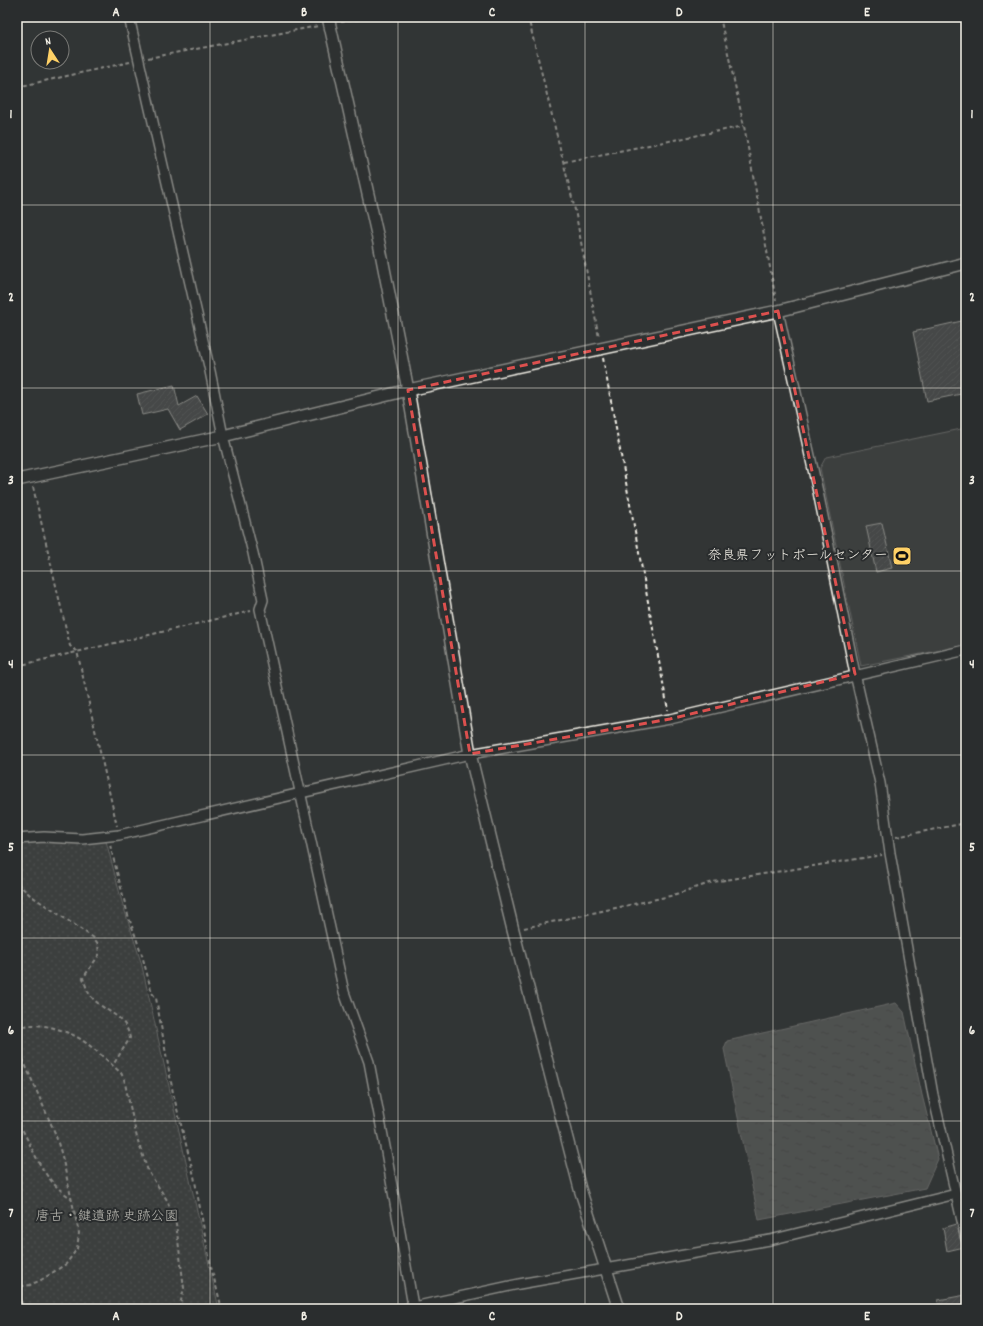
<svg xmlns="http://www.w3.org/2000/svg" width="983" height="1326" font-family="Dekko,'Klee One',sans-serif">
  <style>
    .park { fill: url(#park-dots); stroke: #a09f9a }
    .pitch { fill: #4b4d4c; stroke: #a09f9a }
    .water { fill: url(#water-ripples); stroke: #a6a5a0 }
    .building { fill: url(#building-hatch); stroke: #f4f1e8 }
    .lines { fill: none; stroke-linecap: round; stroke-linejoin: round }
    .minor-casing { stroke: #f4f1e8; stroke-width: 12 }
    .tertiary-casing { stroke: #f4f1e8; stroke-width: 14 }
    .path { stroke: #f4f1e8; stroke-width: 2; stroke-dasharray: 4 3; stroke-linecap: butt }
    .minor { stroke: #2a2d2e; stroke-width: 9 }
    .tertiary { stroke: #2a2d2e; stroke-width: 11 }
    .marked { fill: none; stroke: #dc504e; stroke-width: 3; stroke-dasharray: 8 5; stroke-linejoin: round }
    .grid { fill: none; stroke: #f4f1e8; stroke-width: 1; stroke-opacity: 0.55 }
    .labels { text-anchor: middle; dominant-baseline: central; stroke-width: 4; stroke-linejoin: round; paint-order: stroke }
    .poi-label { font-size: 14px; fill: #f4f1e8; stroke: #2a2d2e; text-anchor: end }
    .park-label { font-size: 14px; fill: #b9b8b1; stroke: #2a2d2e }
    .neatline { fill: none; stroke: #f4f1e8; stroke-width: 1.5 }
    .grid-label { font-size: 13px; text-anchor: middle; font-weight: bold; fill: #f4f1e8 }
  </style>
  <defs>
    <pattern id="park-dots" width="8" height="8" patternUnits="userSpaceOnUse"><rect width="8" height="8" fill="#4b4d4c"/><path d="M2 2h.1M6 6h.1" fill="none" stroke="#666766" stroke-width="1.8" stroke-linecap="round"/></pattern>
    <pattern id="water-ripples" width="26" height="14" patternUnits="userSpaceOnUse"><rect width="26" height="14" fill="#727370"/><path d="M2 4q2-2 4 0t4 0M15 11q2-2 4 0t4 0" fill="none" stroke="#5e5e5b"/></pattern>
    <pattern id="building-hatch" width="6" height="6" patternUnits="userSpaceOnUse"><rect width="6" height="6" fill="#5f605f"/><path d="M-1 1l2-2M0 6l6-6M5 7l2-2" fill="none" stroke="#777776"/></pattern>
  </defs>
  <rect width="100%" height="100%" fill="#323535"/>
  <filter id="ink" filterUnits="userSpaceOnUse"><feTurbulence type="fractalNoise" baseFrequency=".025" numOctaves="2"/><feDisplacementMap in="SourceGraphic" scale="8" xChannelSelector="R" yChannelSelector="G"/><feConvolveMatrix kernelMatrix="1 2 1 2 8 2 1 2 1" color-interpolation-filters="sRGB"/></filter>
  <g filter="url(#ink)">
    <!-- park -->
    <path class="park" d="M45,840l27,3 34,-2 16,61 19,60 78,347h-202v-465z"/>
    <!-- pitch -->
    <path class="pitch" d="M966,428v217l-105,21 -41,-198 6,-11z"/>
    <!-- water -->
    <path class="water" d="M896,1003l8,9 18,83 16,64 -13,29 -166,32 -35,-171 3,-8z"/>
    <!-- building -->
    <g class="building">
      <path d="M966,320v73l-39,8 -14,-69z"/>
      <path d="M174,385l5,21 18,-10 11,18 -28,16 -12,-21 -26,6 -5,-21z"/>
      <path d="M882,523l10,45 -16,4 -10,-46z"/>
      <path d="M957,1224l3,15 4,8 -17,4 -4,-23z"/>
      <path d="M966,1295v10l-6,1v3h-21l-1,-9z"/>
    </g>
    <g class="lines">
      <!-- minor casing -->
      <g class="minor-casing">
        <g id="minor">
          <path d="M129,17l81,354 13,65 30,117 10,47 -3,9 84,383 25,70 17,90 27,154"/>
          <path d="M778,311l40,181 37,182 25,109 10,70 43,242 33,143"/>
          <path d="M17,839l27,-2 38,2 37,-4 351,-81 200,-35 296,-69"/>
          <path d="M404,1309l115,-25 251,-44 186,-46"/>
        </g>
      </g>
      <!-- tertiary casing -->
      <g class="tertiary-casing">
        <g id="tertiary">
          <path d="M328,17l51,226 29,147 62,364 43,176 67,259 39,120"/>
          <path d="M17,480l206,-44 185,-46 370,-79 188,-48"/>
        </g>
      </g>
      <!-- path -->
      <g class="path">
        <path d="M528,17l47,193 24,128"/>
        <path d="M720,17l24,109 32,174"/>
        <path d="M341,22l32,-5"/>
        <path d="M148,58l170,-32"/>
        <path d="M17,87l113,-25"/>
        <path d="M564,162l180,-36"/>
        <path d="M603,358l65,352"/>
        <path d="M33,487l37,159 7,5 40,175"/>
        <path d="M17,666l234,-55"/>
        <path d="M896,837l70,-14"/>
        <path d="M110,845l18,70 14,40 10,38 4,5 17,95 21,83 17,91 11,42"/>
        <path d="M17,883l13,12 64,43 4,6 1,11 -16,23c2,5 4,13 7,17 14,19 35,17 40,43l-17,27"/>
        <path d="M524,928l146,-32 43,-14 169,-27"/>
        <path d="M17,1029c15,-9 42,-1 58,7 13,6 35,27 46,37l3,6 13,59 11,33 19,29 9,24 8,64 -5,21"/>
        <path d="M17,1046l38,87 7,23 17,77 -2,16 -11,15 -25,16 -11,5 -13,2"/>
        <path d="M17,1126l5,3c15,28 21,51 49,69"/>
        <path d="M17,1294l8,15"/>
      </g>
      <!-- minor -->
      <use href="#minor" class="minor"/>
      <!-- tertiary -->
      <use href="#tertiary" class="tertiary"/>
    </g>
  </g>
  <!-- marked area -->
  <path d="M0 0H983V1326H0ZM778,311l77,363 -185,45 -200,35 -62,-364z" fill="#323535" fill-opacity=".55" fill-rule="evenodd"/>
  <path class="marked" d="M778,311l77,363 -185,45 -200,35 -62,-364z"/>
  <!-- grid -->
  <path class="grid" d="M210,17v1292M398,17v1292M585,17v1292M773,17v1292M17,205h949M17,388h949M17,571h949M17,755h949M17,938h949M17,1121h949"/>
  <!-- icons -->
  <defs>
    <g id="stadium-square" transform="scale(1)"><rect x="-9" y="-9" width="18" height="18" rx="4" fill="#ffd166" stroke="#2a2d2e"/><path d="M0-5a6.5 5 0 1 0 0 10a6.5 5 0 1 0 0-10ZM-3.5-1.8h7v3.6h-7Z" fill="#111"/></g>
  </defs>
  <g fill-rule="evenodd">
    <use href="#stadium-square" x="902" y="556"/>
  </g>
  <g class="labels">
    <!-- poi labels -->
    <g class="poi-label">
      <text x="888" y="556">奈良県フットボールセンター</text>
    </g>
    <!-- park labels -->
    <g class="park-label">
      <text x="107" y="1217">唐古・鍵遺跡 史跡公園</text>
    </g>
  </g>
  <!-- margin -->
  <rect width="983" height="1326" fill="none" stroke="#2a2d2e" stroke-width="44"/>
  <!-- north arrow -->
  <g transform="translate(50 50) rotate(348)"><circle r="19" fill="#2a2d2e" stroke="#7b7b78"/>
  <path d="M0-3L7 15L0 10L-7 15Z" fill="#ffd166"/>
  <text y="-6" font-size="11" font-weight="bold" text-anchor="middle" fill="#f4f1e8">N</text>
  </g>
  <rect x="22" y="22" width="939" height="1282" class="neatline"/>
  <g class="grid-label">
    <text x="116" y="16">A</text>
    <text x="304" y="16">B</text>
    <text x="492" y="16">C</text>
    <text x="679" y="16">D</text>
    <text x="867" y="16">E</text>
    <text x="11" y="118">1</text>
    <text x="972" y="118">1</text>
    <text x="11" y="301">2</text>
    <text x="972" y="301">2</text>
    <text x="11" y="484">3</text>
    <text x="972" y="484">3</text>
    <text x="11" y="668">4</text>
    <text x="972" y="668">4</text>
    <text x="11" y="851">5</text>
    <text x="972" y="851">5</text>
    <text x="11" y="1034">6</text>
    <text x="972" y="1034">6</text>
    <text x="11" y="1217">7</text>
    <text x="972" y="1217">7</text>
    <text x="116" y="1320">A</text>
    <text x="304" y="1320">B</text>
    <text x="492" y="1320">C</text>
    <text x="679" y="1320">D</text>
    <text x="867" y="1320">E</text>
  </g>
</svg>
